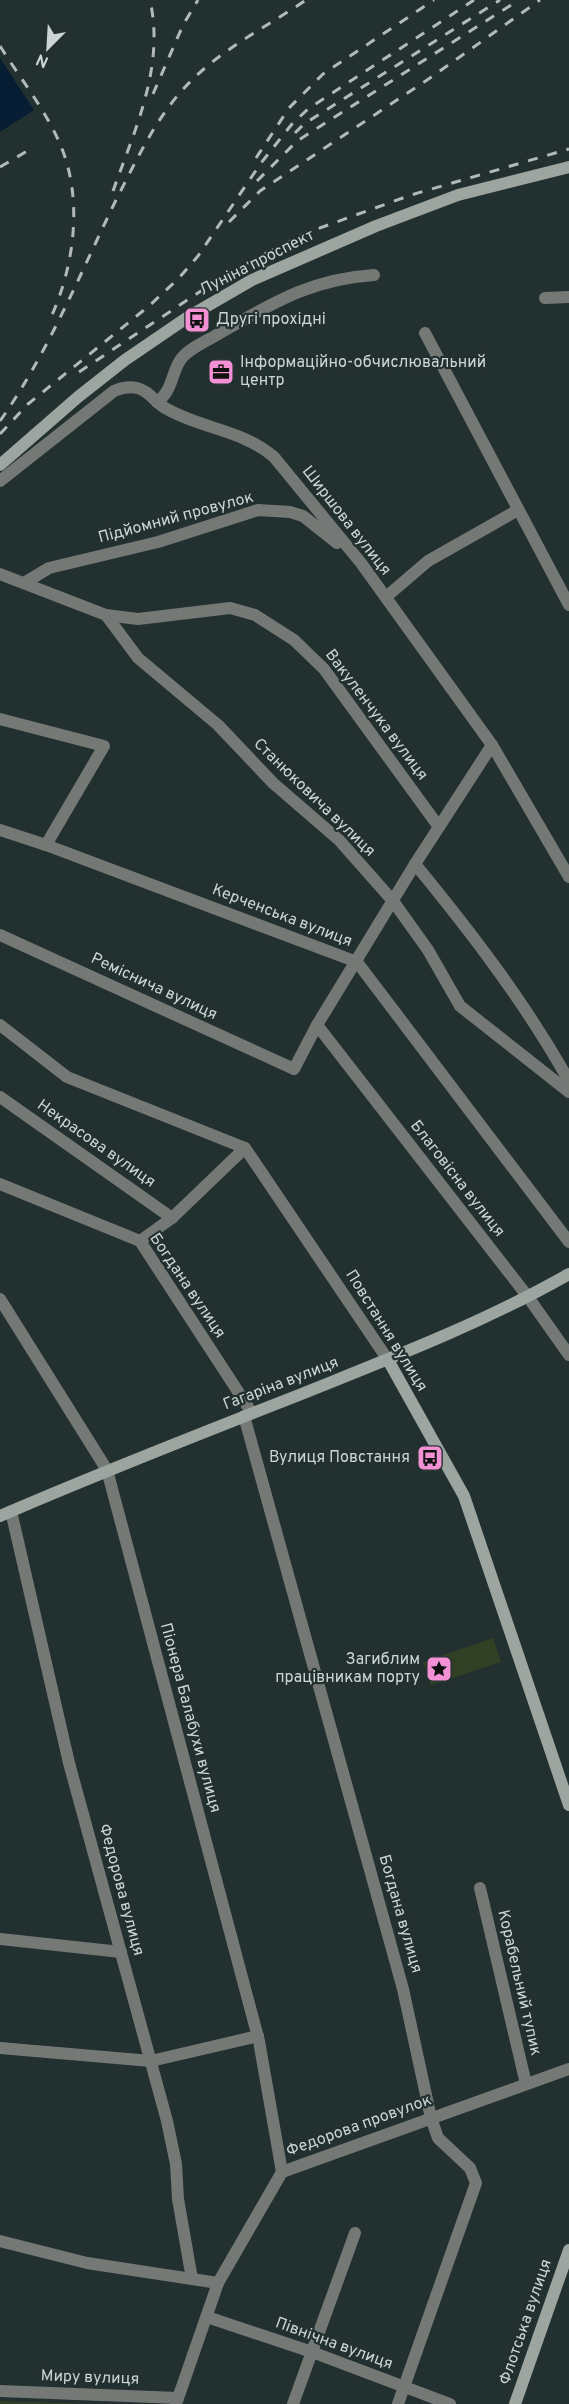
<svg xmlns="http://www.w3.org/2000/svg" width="569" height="2404" font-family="Overpass,sans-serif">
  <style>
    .green { fill: #314025 }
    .water { fill: #061d34 }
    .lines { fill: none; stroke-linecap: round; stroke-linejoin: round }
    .street { stroke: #747976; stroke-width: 12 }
    .secondary { stroke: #9ca5a0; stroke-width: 12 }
    .rail { stroke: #b1bab9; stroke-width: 3; stroke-dasharray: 10 10; stroke-linecap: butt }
    .labels { text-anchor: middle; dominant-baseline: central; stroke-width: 4.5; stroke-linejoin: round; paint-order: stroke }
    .street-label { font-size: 16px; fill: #cdd5d4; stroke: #22302f }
    .poi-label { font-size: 16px; fill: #cdd5d4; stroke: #22302f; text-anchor: start }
  </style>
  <rect width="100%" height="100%" fill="#22302f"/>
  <!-- green -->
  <g class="green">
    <path d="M493,1638l8,24 -70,23 -8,-23z"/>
    <path d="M0,2401l91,3h-91z"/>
  </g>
  <!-- water -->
  <path class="water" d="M0,58l34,52 -34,22z"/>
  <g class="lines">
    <!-- street -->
    <g class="street">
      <path d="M545,298l24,-1"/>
      <path d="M425,333l144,272"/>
      <path d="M157,402c16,-11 14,-29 24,-43 8,-11 28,-19 39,-26 53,-30 91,-54 154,-58"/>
      <path d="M0,481l114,-90c7,-3 14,-5 23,-3 13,3 18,15 30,21 35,20 76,21 107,48l87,106 131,182 77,132"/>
      <path d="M0,574l106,41 32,4 92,-11 25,7 39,25 30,29 115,158"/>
      <path d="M24,583l25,-15 109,-26 100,-32 32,2 13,4 34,27"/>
      <path d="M386,597l42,-36 90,-51"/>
      <path d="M106,615l32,43 80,67 55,58 66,57 54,61 35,49 32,56 109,86"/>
      <path d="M0,719l104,27 -58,99"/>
      <path d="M0,830l46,15 311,117 212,280"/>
      <path d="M415,864c56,68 111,140 154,217"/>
      <path d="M0,935l294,134 23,-44 98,-161 77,-119"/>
      <path d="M0,1025l67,52 178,71 143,212"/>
      <path d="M317,1025l211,272 41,58"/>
      <path d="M0,1097l172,121"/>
      <path d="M0,1184l140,57 112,172"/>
      <path d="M140,1241l32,-23 73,-70"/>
      <path d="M0,1299l107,171 152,571 23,131"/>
      <path d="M244,1416l159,573 28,129 7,20 32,30 6,15 -78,221"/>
      <path d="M11,1511l58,252 98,358 9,43 2,35 14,80"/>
      <path d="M480,1888l46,196"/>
      <path d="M0,1939l121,13"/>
      <path d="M0,2048l151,13 107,-25"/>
      <path d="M0,2241l87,22 131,20"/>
      <path d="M207,2317l105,35 138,52"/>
      <path d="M0,2391l178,7"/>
      <path d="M176,2404l42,-121 64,-111 287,-103"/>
      <path d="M293,2404l62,-171"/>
    </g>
    <!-- secondary -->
    <g class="secondary">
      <path d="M0,465l78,-68 47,-37 63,-43 64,-37 124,-54 82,-31 111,-28"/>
      <path d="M388,1360l76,136 105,309"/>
      <path d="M0,1516c99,-43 199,-82 299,-121 92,-37 184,-72 270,-121"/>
      <path d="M515,2404l54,-154"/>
    </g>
    <!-- rail -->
    <g class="rail">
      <path d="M0,46c20,32 45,63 60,98 23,53 15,119 -8,171"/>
      <path d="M153,94l30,-69 15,-25"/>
      <path d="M295,133l9,-9 196,-124"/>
      <path d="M256,158l33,-50 34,-34 111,-74"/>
      <path d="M0,167l34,-20"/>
      <path d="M257,181l40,-40 222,-141"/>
      <path d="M113,191c22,-62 52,-124 37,-191"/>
      <path d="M229,222l31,-31 170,-113 110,-78"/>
      <path d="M79,372l125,-83 49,-29 53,-27 105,-38 158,-46"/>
      <path d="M0,421c48,-68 80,-147 116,-221 22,-43 43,-89 78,-122 32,-31 75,-53 112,-78"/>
      <path d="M0,434l28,-30 121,-98 30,-28 19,-22 63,-93 31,-39 16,-15 166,-109"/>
    </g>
  </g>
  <!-- icons -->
  <defs>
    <g id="bus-square" transform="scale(1.35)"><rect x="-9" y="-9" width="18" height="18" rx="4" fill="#f491d4" stroke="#22302f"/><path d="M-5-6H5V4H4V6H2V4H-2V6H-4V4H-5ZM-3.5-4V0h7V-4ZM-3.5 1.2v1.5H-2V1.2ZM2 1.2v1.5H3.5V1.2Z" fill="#111"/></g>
    <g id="office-square" transform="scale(1.35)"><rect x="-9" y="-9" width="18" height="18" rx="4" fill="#f491d4" stroke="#22302f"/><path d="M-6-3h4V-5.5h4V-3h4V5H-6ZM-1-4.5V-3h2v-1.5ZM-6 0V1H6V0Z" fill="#111"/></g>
    <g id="sight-square" transform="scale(1.35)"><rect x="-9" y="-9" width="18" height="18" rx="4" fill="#f491d4" stroke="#22302f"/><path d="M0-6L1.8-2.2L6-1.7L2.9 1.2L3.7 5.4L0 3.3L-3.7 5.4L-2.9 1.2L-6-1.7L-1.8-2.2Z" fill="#111"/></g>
  </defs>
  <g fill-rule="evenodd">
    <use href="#bus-square" x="197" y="320"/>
    <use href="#office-square" x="221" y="372"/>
    <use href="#bus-square" x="430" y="1458"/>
    <use href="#sight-square" x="439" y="1669"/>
  </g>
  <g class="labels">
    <!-- street labels -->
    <g class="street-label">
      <text transform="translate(257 263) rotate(-27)">Луніна проспект</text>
      <text transform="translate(176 518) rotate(-15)">Підйомний провулок</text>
      <text transform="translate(346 521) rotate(52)">Ширшова вулиця</text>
      <text transform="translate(376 715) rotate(53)">Вакуленчука вулиця</text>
      <text transform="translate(314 798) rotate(44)">Станюковича вулиця</text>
      <text transform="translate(282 916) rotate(21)">Керченська вулиця</text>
      <text transform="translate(154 987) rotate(25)">Реміснича вулиця</text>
      <text transform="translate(96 1144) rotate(35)">Некрасова вулиця</text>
      <text transform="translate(457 1179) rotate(52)">Благовісна вулиця</text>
      <text transform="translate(187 1286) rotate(56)">Богдана вулиця</text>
      <text transform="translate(386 1331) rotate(58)">Повстання вулиця</text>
      <text transform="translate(281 1384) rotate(-21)">Гагаріна вулиця</text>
      <text transform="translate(190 1718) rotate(75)">Піонера Балабухи вулиця</text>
      <text transform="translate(121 1890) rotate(75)">Федорова вулиця</text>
      <text transform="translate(400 1914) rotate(74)">Богдана вулиця</text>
      <text transform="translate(519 1983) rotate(77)">Корабельний тупик</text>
      <text transform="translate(359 2126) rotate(-20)">Федорова провулок</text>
      <text transform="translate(526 2322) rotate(-71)">Флотська вулиця</text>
      <text transform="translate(334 2344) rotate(20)">Північна вулиця</text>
      <text transform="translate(90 2378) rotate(2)">Миру вулиця</text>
    </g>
    <!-- poi labels -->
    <g class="poi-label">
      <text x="216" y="320">Другі прохідні</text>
      <text x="240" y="363">Інформаційно-обчислювальний<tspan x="240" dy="18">центр</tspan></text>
      <text x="410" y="1458" text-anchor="end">Вулиця Повстання</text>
      <text x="420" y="1660" text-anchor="end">Загиблим<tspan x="420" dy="18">працівникам порту</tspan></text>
    </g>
  </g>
  <!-- north arrow -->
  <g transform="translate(48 48) rotate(204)" stroke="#22302f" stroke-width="4.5" paint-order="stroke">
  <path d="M0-4.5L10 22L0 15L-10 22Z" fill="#cdd5d4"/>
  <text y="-9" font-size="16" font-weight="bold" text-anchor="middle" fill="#cdd5d4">N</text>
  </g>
</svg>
